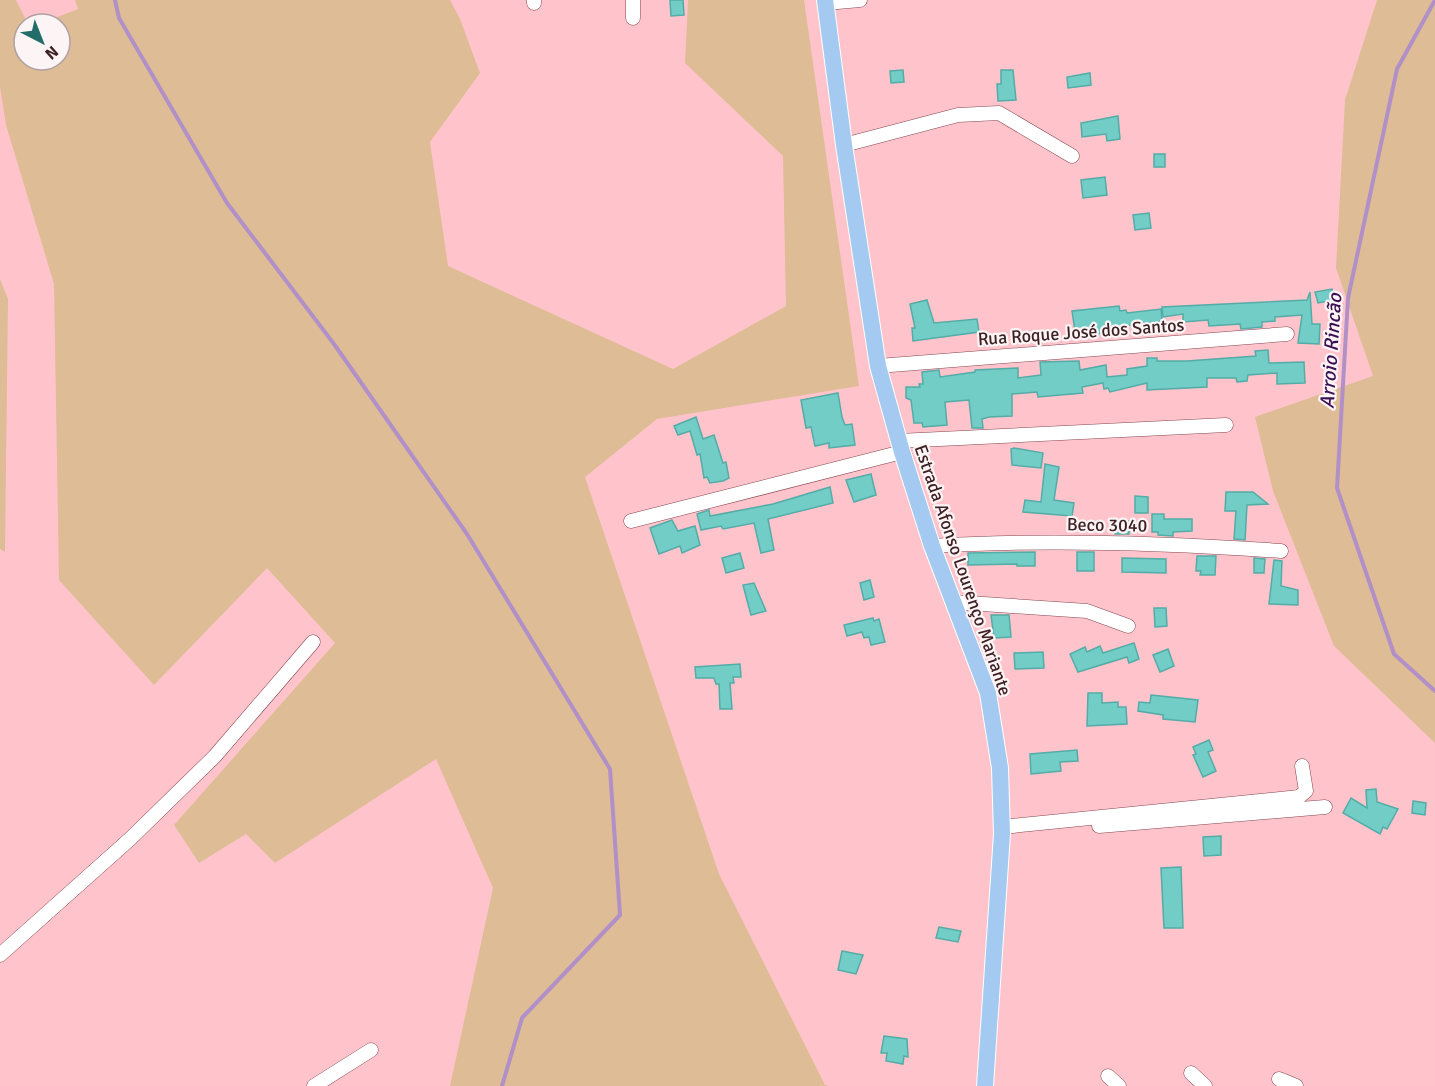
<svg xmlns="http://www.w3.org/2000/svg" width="1435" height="1086" font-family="Signika,sans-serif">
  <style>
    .green { fill: #debc95 }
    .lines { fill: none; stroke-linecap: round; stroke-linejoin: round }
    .stream { stroke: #b190c8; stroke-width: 4 }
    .building { fill: #72cdc7; stroke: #53aca7; stroke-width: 1.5 }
    .minor-casing { stroke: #854751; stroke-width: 15 }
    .major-casing { stroke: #fff; stroke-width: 18 }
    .minor { stroke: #fff; stroke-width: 14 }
    .major { stroke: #a4caf1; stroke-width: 16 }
    .labels { text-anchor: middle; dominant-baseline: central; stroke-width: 4.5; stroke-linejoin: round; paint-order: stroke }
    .street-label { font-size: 18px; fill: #3d2125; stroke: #fcf4f5 }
    .water-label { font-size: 20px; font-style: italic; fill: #3b0f53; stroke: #fcf4f5 }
  </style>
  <rect width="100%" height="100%" fill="#ffc4cb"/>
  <!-- green -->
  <g class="green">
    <path d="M0,0h16l12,24h-4v36h36v-36h-21l39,-15 -3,-9h375l10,19 20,54 -50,69 18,124 225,103 113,-63 -3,-150 -98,-93 3,-63h116l55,386 -202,33 -72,58 134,397 106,211 4,1h-379l43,-198 -57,-129 -161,104 -29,-29 -47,29 -25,-38 161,-182 -68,-75 -113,117 -95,-105 -5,-296 -48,-159 -6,-38z"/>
    <path d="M1377,0h58v743l-101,-97 -61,-155 -18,-74 118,-41 -37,-108 9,-168z"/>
    <path d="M0,279l8,20 -3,253 -5,-3z"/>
  </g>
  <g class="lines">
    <!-- stream -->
    <g class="stream">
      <path d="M115,0l4,18 108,185 107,141 133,190 143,235 10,146 -98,103 -20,68"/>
      <path d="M1435,0l-38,69 -49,229 -11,190 57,166 41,37"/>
    </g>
  </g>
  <!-- building -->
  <g class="building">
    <path d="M670,0h13l1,15 -13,1z"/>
    <path d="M903,70l1,12 -13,1 -1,-12z"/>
    <path d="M1001,70h12l3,30 -18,1 -1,-17h4z"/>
    <path d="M1090,73l1,12 -23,3 -1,-11z"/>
    <path d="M1118,116l2,23 -13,2 -1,-7 -24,3 -1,-14z"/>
    <rect x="1154" y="154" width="11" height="13"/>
    <path d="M1105,177l2,18 -24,3 -2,-18z"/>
    <path d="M1149,213l2,15 -16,2 -2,-15z"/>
    <path d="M1332,289l2,11 -16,3 -3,-11z"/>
    <path d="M1310,292l2,32h8l-1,20 -21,-1 4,-28 -27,2v4l-13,1v5l-21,2 -1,-5 -31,2 -1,-6 -25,2v-8l-20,3 -1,-10 145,-7z"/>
    <path d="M927,300l7,23 43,-4 2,13 -66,9 -1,-13h3l-5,-24z"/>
    <path d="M1119,306l1,5 6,-1 1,3 34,-4 1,12 -53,7 -7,2 1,3 -23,3 -1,-6 -4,1 -3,-20z"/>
    <path d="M1268,350l1,13 35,-1 1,21 -28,1v-11l-29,2 -1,6 -10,1 -1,-4h-29v9l-60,3v-7l-37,9 -2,-4 -4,1 -1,-6 -21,4 1,6 -45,4 -1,-5 -25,2v22l-23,1 -7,2 1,9h-11l-3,-28 -24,2 2,23 -24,2 -1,-4h-8l-3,-23 -5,-2v-11h14l-1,-3h4l-1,-12 17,-2 1,7 35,-5v-2l43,-2v10l23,-3 -1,-13 39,-1 1,9 26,-5 1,12 20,-2v-6l20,-3v-8h10v3h30l69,-5 -1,-5z"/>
    <path d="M838,393l4,24 3,8 7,-1 3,21 -26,3v-5l-14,3 -4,-19 -5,1 -5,-28z"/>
    <path d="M696,417l7,22 11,-4 9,28 3,-1 3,16 -6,3 -13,2 -3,-6 -3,1 -4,-24 -3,1 -7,-24 -12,4 -4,-9z"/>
    <path d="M1014,448l29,5 -2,15 -29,-3 -1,-16z"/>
    <path d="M1045,464l14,3 -5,33 20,3 -2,13 -49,-4 2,-12 16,2z"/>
    <path d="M871,474l5,21 -22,7 -8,-22z"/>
    <path d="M830,487l3,16 -65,16 6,31 -13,3 -7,-30 -31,6 -2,-3 -20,4 -4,-16 12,-4 1,6 63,-12z"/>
    <path d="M1226,492h27l15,12 -21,1 -2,35 -11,-1 2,-28h-11z"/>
    <path d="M1135,496l13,1v16h-13z"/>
    <path d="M1152,514h12v5h28v12l-19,1v4l-15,-1v-3h-6z"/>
    <path d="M672,520l6,11 17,-5 5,19 -18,8 -2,-7 -21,8 -9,-26z"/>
    <path d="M1117,520l13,1 -1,13h-14z"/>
    <path d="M1035,552v14h-18v-2l-49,1v-12z"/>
    <rect x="1077" y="552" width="17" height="19"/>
    <path d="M740,553l4,15 -18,5 -4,-15z"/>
    <path d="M1197,556h19l-1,19h-15l1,-4h-5z"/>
    <path d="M1122,558l44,1v14l-44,-1z"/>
    <path d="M1254,558l11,1 -1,14h-10z"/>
    <path d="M1274,560l8,1 -1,25 17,4v15l-29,-1z"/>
    <path d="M870,580l4,17 -10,3 -4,-17z"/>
    <path d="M754,583l12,28 -15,4 -8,-30z"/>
    <path d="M1154,608h12l1,18 -12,1z"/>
    <path d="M991,615h18l2,22 -17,1z"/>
    <path d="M873,618l1,3 5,-2 6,23 -14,3 -2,-8 -5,1 -2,-6 -15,4 -3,-11z"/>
    <path d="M1134,643l5,16 -10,4 -2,-6 -49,15 -8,-18 15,-7 2,5 13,-6 3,7z"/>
    <path d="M1168,649l6,17 -14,6 -7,-17z"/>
    <path d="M1043,652l1,16 -29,1 -1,-16z"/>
    <path d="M740,664l1,13h-8l1,6h-4l2,26h-12l-1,-25h-3l-2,-6h-18l-1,-11z"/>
    <path d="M1088,693h14v10l16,-1v5h8l1,17 -40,2z"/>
    <path d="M1151,695l47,5 -3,22 -32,-3v-4l-25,-4 1,-9 11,1z"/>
    <path d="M1209,740l4,10 -5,2 8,19 -13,6 -10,-22 3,-1 -3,-7z"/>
    <path d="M1077,750l1,11 -18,1 1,9 -30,3 -1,-20z"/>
    <path d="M1376,789l1,13 21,7 -11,20 -4,-2 -3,7 -37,-21 8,-15 16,10 -1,-18z"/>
    <path d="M1413,801l13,2 -1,12 -13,-2z"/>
    <path d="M1221,836v19l-17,1 -1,-19z"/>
    <path d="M1181,867l2,61h-19l-3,-60z"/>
    <path d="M939,927l22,4 -3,11 -22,-4z"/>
    <path d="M842,951l21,4 -7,19 -18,-4z"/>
    <path d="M884,1036l23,3 1,18 -4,-1 -1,8 -17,-3 1,-8h-6z"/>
  </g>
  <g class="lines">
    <!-- minor casing -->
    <g class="minor-casing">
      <g id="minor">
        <path d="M534,3v-3"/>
        <path d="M826,3l34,-3"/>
        <path d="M633,18v-18"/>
        <path d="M844,145l114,-30 41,-2 73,43"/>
        <path d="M878,366l409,-32"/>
        <path d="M898,441l328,-16"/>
        <path d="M631,521l271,-69"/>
        <path d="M932,546c116,-7 233,-3 349,5"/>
        <path d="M953,602l134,9 41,15"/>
        <path d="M1099,826l226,-19"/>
        <path d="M1002,827l297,-30 7,-6 -4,-25"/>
        <path d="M0,955l130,-116 85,-83 98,-114"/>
        <path d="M1191,1073l14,13"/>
        <path d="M1108,1076l11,10"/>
        <path d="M1279,1079l17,7"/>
        <path d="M314,1086l57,-36"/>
      </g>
    </g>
    <!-- major casing -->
    <g class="major-casing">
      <path id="major" d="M825,0l19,145 34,221 24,86 30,94 56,147 12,75 2,66 -17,252"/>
    </g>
    <!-- minor -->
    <use href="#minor" class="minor"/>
    <!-- major -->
    <use href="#major" class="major"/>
  </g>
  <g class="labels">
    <!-- street labels -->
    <g class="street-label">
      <text transform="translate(1081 332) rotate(-4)">Rua Roque José dos Santos</text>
      <text transform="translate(1107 525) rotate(1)">Beco 3040</text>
      <text transform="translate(963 570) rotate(71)">Estrada Afonso Lourenço Mariante</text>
    </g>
    <!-- water labels -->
    <g class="water-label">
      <text transform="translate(1331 351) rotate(-86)">Arroio Rincão</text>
    </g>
  </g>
  <!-- north arrow -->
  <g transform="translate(42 42) rotate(138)"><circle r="28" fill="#fcf4f5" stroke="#b0a0a2" stroke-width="1.5"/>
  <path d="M0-4.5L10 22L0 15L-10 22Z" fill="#226d69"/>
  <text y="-9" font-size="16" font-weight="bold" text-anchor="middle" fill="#3d2125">N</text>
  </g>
</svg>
